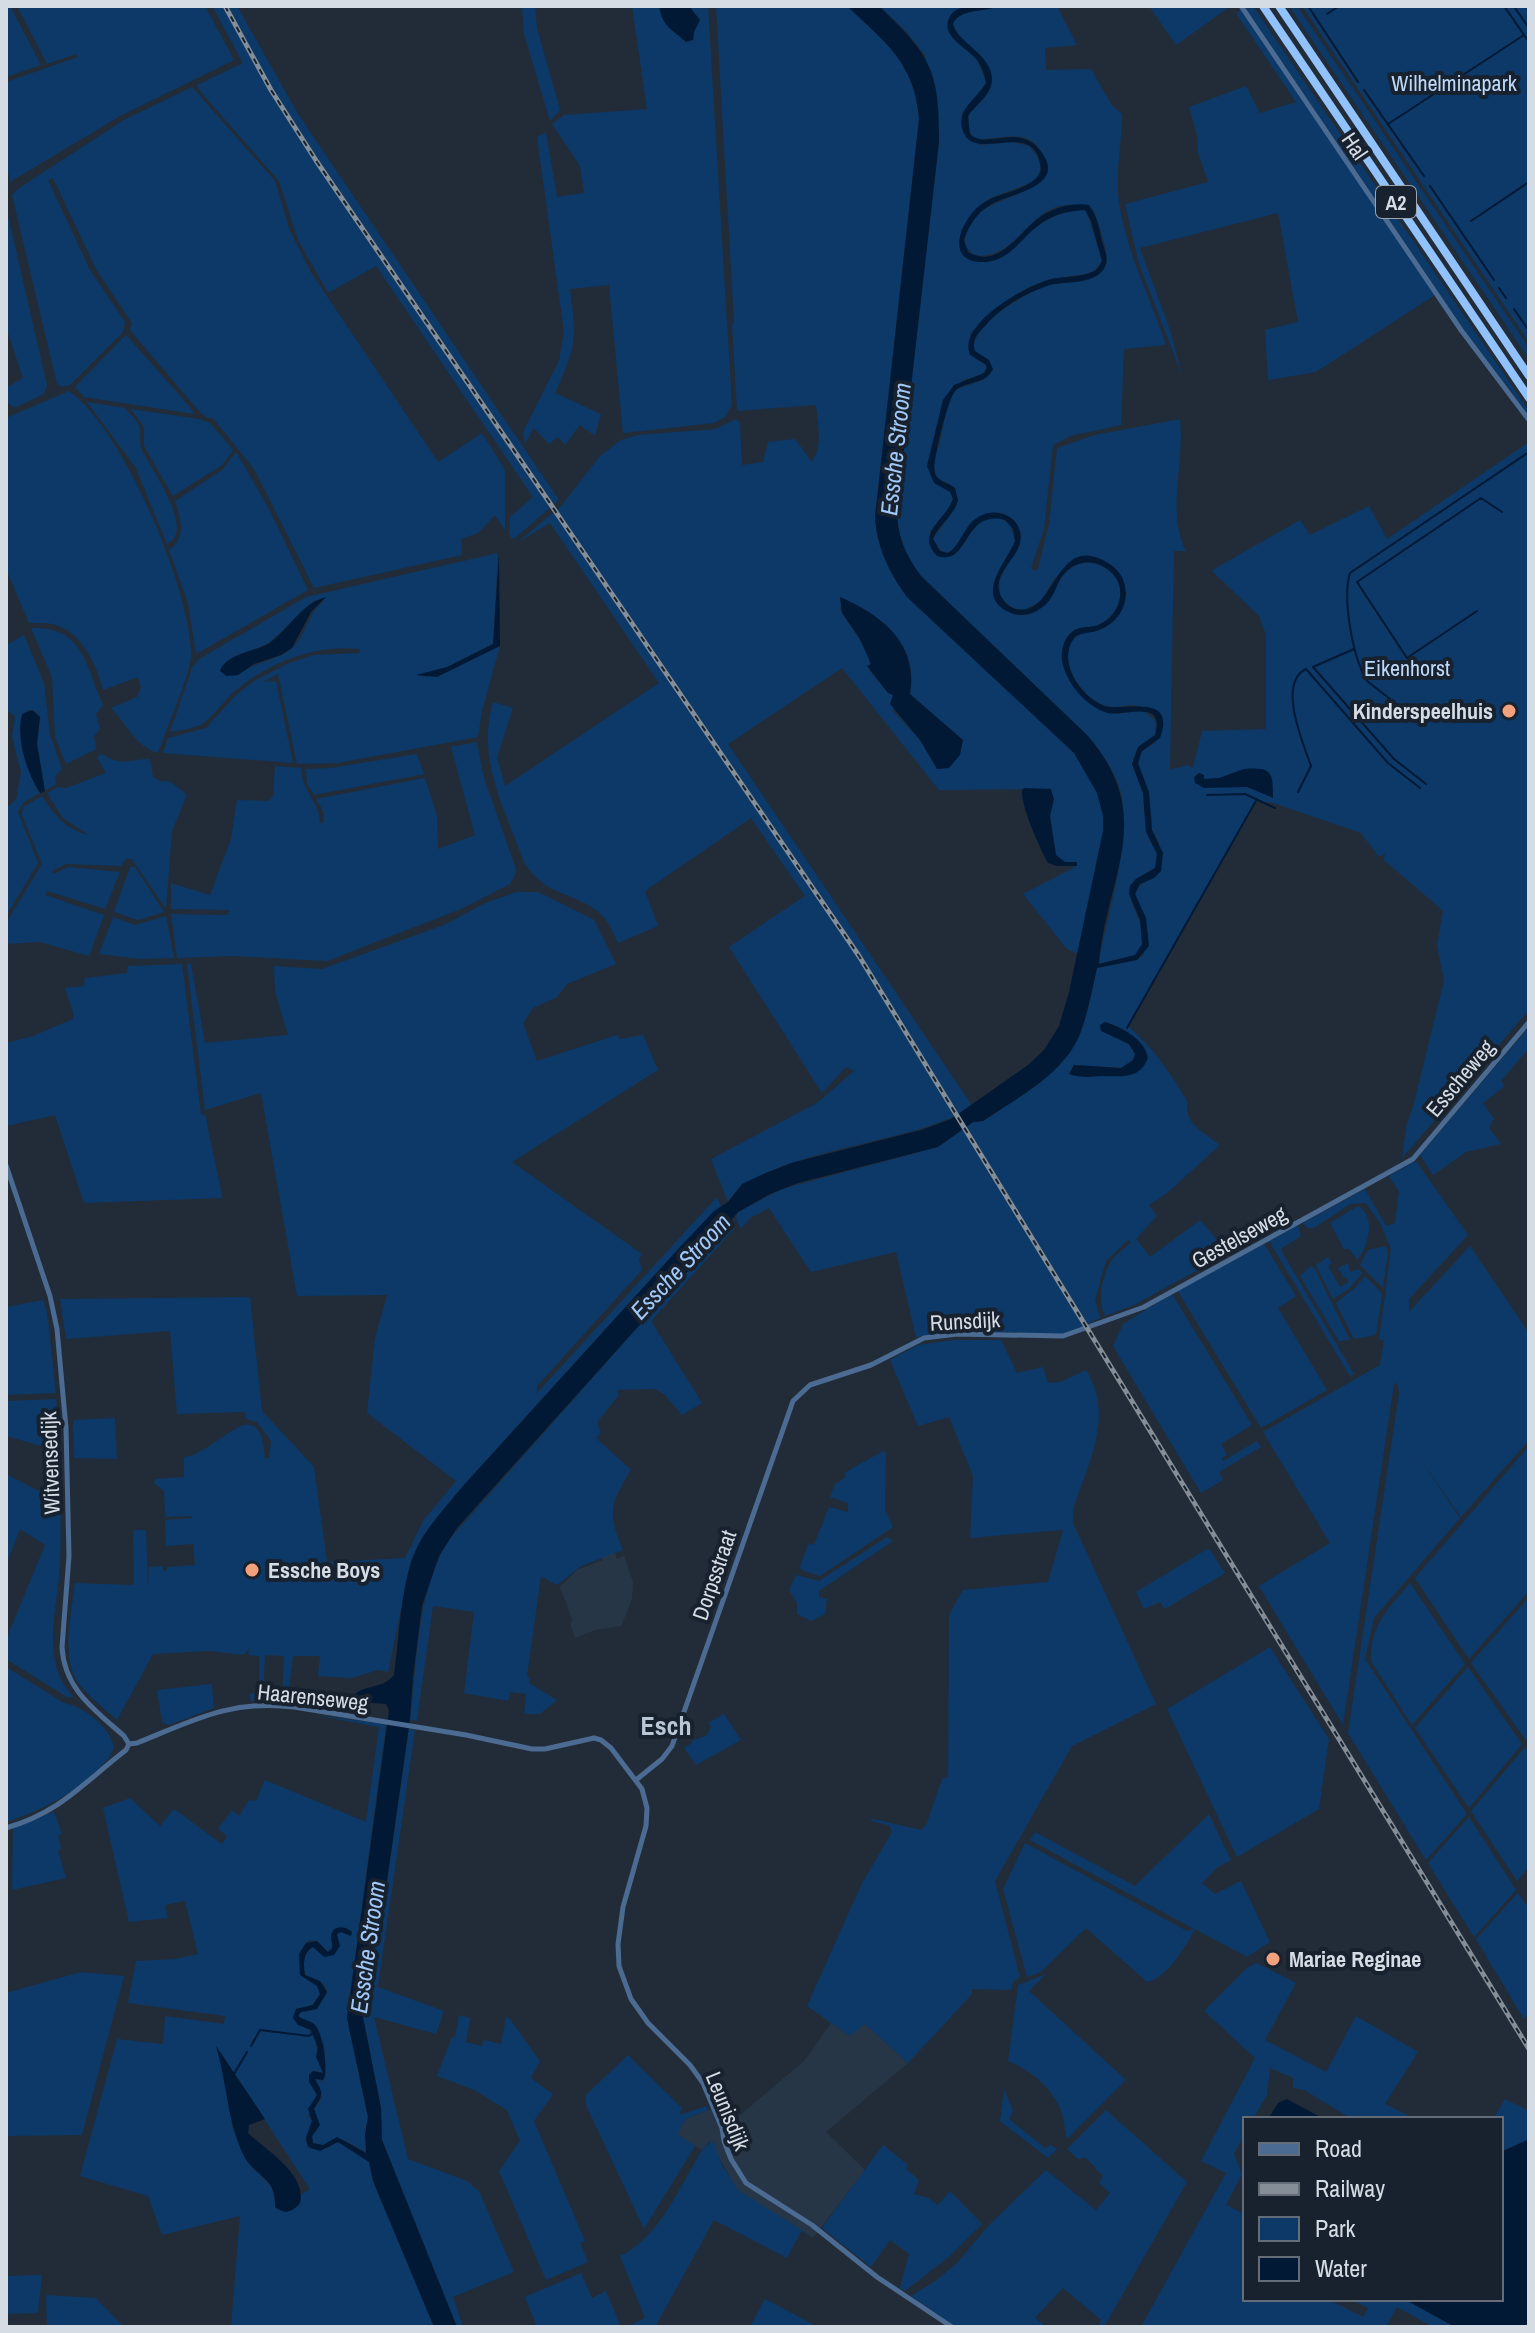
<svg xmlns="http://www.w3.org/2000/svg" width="1535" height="2333" font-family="'Archivo Narrow',sans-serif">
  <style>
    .built { fill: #273647 }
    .green { fill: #0c3968; fill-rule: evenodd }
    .water { fill: #021935 }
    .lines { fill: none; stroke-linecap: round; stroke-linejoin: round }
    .stream { stroke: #021935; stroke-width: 2 }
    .tertiary { stroke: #4b6b92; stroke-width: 5 }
    .motorway { stroke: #92c2fc; stroke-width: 8 }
    .rail-casing { stroke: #858e97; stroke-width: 5 }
    .rail { stroke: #18222e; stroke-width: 2; stroke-dasharray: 6; stroke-linecap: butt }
    .poi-dot { fill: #f2a17e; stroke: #18222e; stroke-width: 3 }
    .labels { text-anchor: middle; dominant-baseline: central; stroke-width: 8; stroke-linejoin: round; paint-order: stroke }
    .shield { fill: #18222e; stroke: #9ca4ad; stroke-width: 2 }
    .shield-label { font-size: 20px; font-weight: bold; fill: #d5dce4 }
    .park-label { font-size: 22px; fill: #bfd9f9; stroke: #18222e }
    .street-label { font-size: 22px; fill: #d5dce4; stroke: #18222e }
    .poi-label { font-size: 22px; font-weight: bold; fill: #d5dce4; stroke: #18222e; text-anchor: start }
    .water-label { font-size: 24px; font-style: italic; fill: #a1c8f7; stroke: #18222e }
    .quarter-label { font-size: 26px; font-weight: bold; fill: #b9c6d6; stroke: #18222e }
  </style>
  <rect width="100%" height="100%" fill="#222c38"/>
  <!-- built -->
  <g class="built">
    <path d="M614,1551l3,8 7,-3 9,26 -1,17 -11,27 -26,4 -20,8 -5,-15 3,-2 -13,-34 17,-17 26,-10 -1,-4z"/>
    <path d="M831,2023l19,13 14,-13 44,40 -82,69 39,38 -52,68 -76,-48 -27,-49 -8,9 -26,-15 10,-16 28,-11 5,9 10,5 8,-4 68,-58z"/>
  </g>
  <!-- green -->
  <g class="green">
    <path d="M6,6h4l31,59 -35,12z"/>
    <path d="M17,6h188l29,54 -114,56 -110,66 -4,-19v-81l72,-25 -2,-3 -29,10z"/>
    <path d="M212,6h25l61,108 261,386 -44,38 -3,1 -3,-5 1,-17 23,-20 -157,-231 -46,26 -3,-1 -29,-51 -19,-59 -79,-90 -3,-6 46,-22z"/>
    <path d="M522,6h13l2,22 23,82 -10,11 -26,-87z"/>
    <path d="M632,6h27l24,34 11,-2c-2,-15 8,-17 -5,-32h19l24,399 -7,12 -11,6 -91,10 -14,-148 -39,4c7,51 6,57 -15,104l46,21 -6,22 -15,-11 -15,20 -7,-8 -9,7 -15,-16 -9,16 -2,-12 36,-71 5,-29 -27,-195 9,-5 11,65 27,-4 -4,-27 -28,-42 12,-9 83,-6z"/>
    <path d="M716,6h131c38,36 68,57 72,113l-44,398c2,31 14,55 32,80l167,156c13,18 26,39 29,61 4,38 -17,102 -25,140l-12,-6 -43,-54 54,-28v-4h-12l-9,-7 -6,-39v-27l-111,1 -97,-122 -114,76 243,360c-8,11 -19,13 -31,18 -51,21 -185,35 -212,80l-17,-43 106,-56 37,-32 -8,-4 -24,26 -93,-146 76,-51 -54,-78 -106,73 13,35 -40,17c-5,-11 -10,-24 -21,-32 -28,-21 -51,-14 -73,-49 -19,-52 -48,-104 -31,-160l20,6 -16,49 8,29 154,-103 -109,-160 -33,20 44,-37 39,-50 21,-16 17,-5 77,-6 21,-10 4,4 2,42 21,-3 5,-20 27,-3 17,23c11,-17 6,-37 4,-57l-79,6 -5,-87 2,-1zM839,607h22c33,22 57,46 49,87l24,70 -14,-24 -27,-29 2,-16 -7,-2 -18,-22c4,-19 -23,-46 -31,-64z"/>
    <path d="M879,6h99l-15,1 -12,9 4,25 21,16 10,26 -24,31 -1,13 18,18 33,-3 17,4c9,11 17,22 6,35l-47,18 -27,31 3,26 27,5c30,-21 57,-52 95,-51l16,51 -8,10c-13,5 -28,5 -42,8 -33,8 -60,31 -82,55l5,25 10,5 2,4 -6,7 -18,5 -20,20 -16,66 23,26 3,7 -7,15 -16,17 3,21 22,3c16,-16 25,-52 55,-31l5,17c-8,21 -42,57 -4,72 7,3 17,3 24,-1 23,-14 24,-52 56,-49 10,1 19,7 25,15 11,16 0,38 -16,46 -11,6 -24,0 -32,12 -19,26 14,70 39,76 13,4 24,-2 36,-1l13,10 -1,14 -17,12 -6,16 11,30 3,39 11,22 -2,14 -19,11 -6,7c-4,23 27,49 5,69l-37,9c11,-51 28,-105 25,-158 -1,-25 -19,-51 -35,-70l-167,-160c-20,-25 -26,-50 -23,-82l41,-352 -14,-87 -19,-24z"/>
    <path d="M998,6h59l20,39 -32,3 1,22 45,-1 20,35 11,10c0,29 -7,58 -3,88 7,50 31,95 47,143l-42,4 -3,76 -51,11 -17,9 -9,84 -13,39 4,3 3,-2 11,-45 8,-76 38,-13 85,-16c5,43 -14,93 6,132h-12l-4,219 17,-5 6,3 9,-37 64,-2v-94l-7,-19 -47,-45 4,-3 84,-48 10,15 59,-29 18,33 142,-97v568l-127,148 5,-35 6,-16 31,-126 -7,-36 6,-34 -59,-51 1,-7 -6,4 -18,-24 -88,-30 -16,-2 -129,225c26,23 43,47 60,77 -6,19 18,31 32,42l-54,49 -17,11 8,11 -21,23 14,18 50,-37 29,33 -95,52 -29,11c-8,-15 -3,-41 7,-56 4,-6 14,-12 19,-18l-3,-2 -22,21 -11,39 5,18 -34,16 -104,-3 -46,6 -20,-85 -85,20 -42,-64 -19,10 -9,11 -5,-11 2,-6 44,-23 156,-42 35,-25 10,-1c35,-24 80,-46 97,-87 8,-21 12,-44 17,-66l40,-8 7,-5 2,-37 -10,-18v-11l24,-18 -1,-29 -7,-12v-11l-14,-56 4,-12 13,-8 6,-24c-8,-4 -20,-14 -28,-14 -12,0 -20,5 -32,-1 -21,-10 -41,-40 -30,-63l13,-9 21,-4 22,-35 -14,-27 -37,-7 -23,21 -11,20 -16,9h-9l-8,-3 -9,-10v-15l7,-18 11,-14 3,-15 -7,-14 -12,-7 -31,9 -15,25 -8,6 -7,-2 -8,-12 23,-32 -6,-23 -12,-5 -5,-13v-7l6,-12 9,-45 9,-13 26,-9 8,-7 -2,-13 -14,-8c-9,-26 53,-60 74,-67 17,-4 49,0 57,-20 4,-10 -8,-43 -12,-54 -8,-2 -18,-6 -26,-6 -40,1 -51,57 -94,50l-9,-9c-4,-46 57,-44 79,-68 0,-8 1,-20 -3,-26 -12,-26 -46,-11 -66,-13 -18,-20 5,-44 16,-62 -7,-21 -35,-34 -38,-54 9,-15 30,-12 45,-17zM1105,1022c25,7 30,21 39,43l-39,11 -36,-2 5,-9 47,3 12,-8 2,-6 -6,-9 -29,-16z"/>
    <path d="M1149,6h82l-55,39z"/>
    <path d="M1244,6h9l276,405v4l-62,-81z"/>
    <path d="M1289,6h8l232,342v11z"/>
    <path d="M1302,6h227v336z"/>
    <path d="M1241,10l194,285 -119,77 -48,8 -3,-50 33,-8 -20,-109 -138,35 30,82 12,45 -43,-111 -14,-60 83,-22 -10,-30 -1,-17 -8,-28 57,-21 14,27 36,-11 -60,-89z"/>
    <path d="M192,87l83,94 15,50 20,40 128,191 44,-29 23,37v60l-10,-15 -17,18 -17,6 1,16 -148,33 -60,-119 -41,-51h-6l-9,-8 -68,-80 2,-7 -36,-54 -43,-91 -5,2 42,90 35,52 -2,10 -53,53 -8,2 -5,-3 -45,-189 7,-7 105,-68z"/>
    <path d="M6,207l41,178 -3,9 -30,14 -8,-7v-13l17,-10 -17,-51z"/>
    <path d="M126,335l63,71 5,8 -110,-17 -9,-10z"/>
    <path d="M69,391c54,38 121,197 122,263 1,16 -26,78 -33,99 -23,-7 -31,-29 -47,-45l26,-11 4,-9 -3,-11 -35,13c-5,-22 -20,-54 -42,-63 -9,-5 -22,-4 -32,-4l-23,-54v-151z"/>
    <path d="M87,402l38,6c5,6 13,13 15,21 1,6 -1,12 1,19 8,19 56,82 26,96l-31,-76z"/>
    <path d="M131,409l68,10 11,4 23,27 -11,15 -49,31 -29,-50v-19z"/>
    <path d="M236,452l33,57 39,81 -112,64 -8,-51 -19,-53c18,-13 12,-30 6,-49l47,-31z"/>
    <path d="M498,553l-5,91 -45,23 -30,8 9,2 73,-31 -18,65 -4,26 -141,26 -40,1 -19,-90 -15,8 13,-1 17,82 -130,-10 5,-15 38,-10 30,-33 18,-14 35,-18 25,-8 45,-2 1,-4c-45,-5 -91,13 -125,42 -10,8 -25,30 -35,34 -9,4 -20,5 -30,7l22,-64 7,-9 107,-62zM315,600l9,1c-18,14 -18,36 -33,48 -15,12 -37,13 -53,26l-11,-14 42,-18z"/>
    <path d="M31,628c53,-2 55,39 72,77l-7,9 4,15 -6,7 2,13 -30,15 -11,-27 -3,-60z"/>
    <path d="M24,635l20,48 6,52 12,34 -7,8 1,7 -11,7 -8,-47 3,-27 -5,-6 -8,-1c-16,19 1,64 13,83l-16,9 -6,10 20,51 -32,53v-108l10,-8 5,-28 -9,-36 3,-19 -9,-8v-64z"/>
    <path d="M477,742l7,36 31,88 1,7 -6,11 -49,25 -134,52 -94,-5 -56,2 -6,-44 57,1 1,-5 -58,-1v-26l39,12 21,-56 6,-39 32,1 4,-5 2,-30 26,2c2,27 19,33 19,56l4,-2 -1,-11 -7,-12 109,-21 12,38 1,33 37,-14 -24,-88z"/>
    <path d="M102,754c19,13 27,5 48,5l3,18 7,4 11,1 16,13 -15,36 -6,78 -34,-50h-6l-5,7 -55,-2 -14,7 2,3 14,-7 52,5 -15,37 -58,-18 -2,4 59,20 -15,41 -49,-14 -34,2v-21l36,-59 -20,-49 1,-8 19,-11c12,19 24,34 47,39l-26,-17 -16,-25 11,-6 8,1 40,-15 -9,-16z"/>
    <path d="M417,754l7,20 -110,21 -7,-11 -1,-15 25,-1z"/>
    <path d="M130,867h5l29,45 -26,8 -24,-8z"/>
    <path d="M516,892h22l56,28 22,44 -49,20 -10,13 -24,11 -10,15 14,38 80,-26 2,4 24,-4 15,35 -146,92 130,92 -3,5 3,11 -105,116v7l180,-196 4,9 -40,40 -218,240 -41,51 -11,24 -23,111 -10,-2 -26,8 -34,-2 2,-20h-27l-6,48h-5l2,-48 -19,-1 -2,45 -12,1 -2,-7 10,-1v-37l-11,-1 1,-7 -6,7 -33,-4 -57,3 -36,66c-13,-12 -27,-22 -38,-36 -19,-27 -7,-71 -4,-101l59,2 -1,-55h13l2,56 1,-19 14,-1v5l4,-1v-3l28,-2 -2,-21 -27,2 -1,-26 27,-2v-2l-27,1 -1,-26 -10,-8 1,-4 29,-2v-20c32,-2 76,-72 81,1h4l2,-17 -14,-19 -11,-3 -1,-7 -68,2 -7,-83 -104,8 -6,-40 190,-2 12,114 52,56 13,95 78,-4 18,-37 33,-40 -89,-68 8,-75 12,-43 -90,1 -36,-203 -56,17 -18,-146h4l14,79 83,-8 -13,-44 -1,-25 48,3 122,-44 41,-22z"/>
    <path d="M166,916l8,42 -33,1 -42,-5 14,-37 22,8z"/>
    <path d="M182,964l19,150 5,2c4,28 12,54 16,82l-138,5 -29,-88 -49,11v-83l27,-7 40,-17v-7l-8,-24 19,-2 1,-8 42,-5 1,-7z"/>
    <path d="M1529,1027v21l-28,33 4,5 -22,17 11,16 -5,9 12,16 -35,8 -33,23 -13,-20z"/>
    <path d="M1416,1161l52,74 -59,64v13l61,-66 59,87v107l-68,77 -45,-64 44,65 -86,100 -9,41 102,155 -41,46 -78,-127 51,-340 -2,-10 -3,1 -51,341 -84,-139 71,-43 -67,-111 117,-67 4,-25h-5l12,-91 -11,-26 -14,-20 -16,1 -36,24h-7l-4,-5 62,-34 21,37 9,-3 4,-31 -10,-16z"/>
    <path d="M1358,1206c19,11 10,39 0,54l-9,-11h-5l-14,-26z"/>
    <path d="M730,1223l4,6 -83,92 51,82 -20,12 -17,-20 -10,-6 -38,1 2,5 -22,27 4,11 -5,5 35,32c-21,34 -24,42 -8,80l-42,16 -24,19 -16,-9 -14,100 3,2 -1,5 28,17 -17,14h-16l2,-20 -16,-2 -2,9 -44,-8 10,-81 -41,-6 -16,115 -7,-2c8,-61 6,-121 37,-177z"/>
    <path d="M1298,1225l3,11 -19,12v4l72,122 -4,2 -81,-135z"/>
    <path d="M1264,1244l32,52 -18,12 49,82 -66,38 -84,-138z"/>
    <path d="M1386,1246l2,6 -5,36 -23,-23 8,-15z"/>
    <path d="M1328,1257l4,6 -4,3 12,21 9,-5 -3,-5 -2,1 -6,-10 10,-5 2,9 9,-3 3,4 -13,16 -16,10 -17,-34z"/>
    <path d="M1311,1266l4,3 35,71 -11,1 -39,-65z"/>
    <path d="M1365,1276l17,18 -6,41 -22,4 -18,-36 19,-15z"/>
    <path d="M1172,1294l80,131 -31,19 6,11 -5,3 1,3 34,-20 4,6 -42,25 4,8 -22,13 -88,-147 10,-22z"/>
    <path d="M43,1300l4,12 9,81 -50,2v-88z"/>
    <path d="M953,1340h48l16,33 26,-6 5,16 12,-1 26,-12c29,46 2,93 -13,139v14l83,181 -84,42 -77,135 25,96 -7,5 -2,8 -39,-1v5l-64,69 -43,-39 -15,12 -43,-30 54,-121 31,-53 -2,-6 -21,-6 5,-1 47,11 6,-7 15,-44 6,-2 1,-162 14,-25 85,-8 15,-52 -93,8 3,-62 -24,-59 -31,9 -28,-66 28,-15z"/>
    <path d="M56,1399l3,52 -53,-15v-35z"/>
    <path d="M115,1418l2,41 -43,-1 -1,-38z"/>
    <path d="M1529,1446v145l-60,68 -54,-81z"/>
    <path d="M883,1451l3,2 -1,56 8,18 -73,49 -19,-6 -1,-4 9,-23 5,2 15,-38 19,5v-9l-18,-6 5,-13 11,-7 -2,-4z"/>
    <path d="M6,1474l54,28c1,25 1,51 -1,76 -4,40 -17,87 15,119h-7l-61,-38v-19l39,-95 -25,-16 -14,36z"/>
    <path d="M887,1537l6,4 -74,50v6l8,2 -2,15 -14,7 -14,-7v-11l-8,-13 7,-15 23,6z"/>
    <path d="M1209,1548l16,25 -60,36 -5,-7 -16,7 -8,-17z"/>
    <path d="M1410,1583l55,81 -53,61 -41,-64c-1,-36 17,-52 39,-78z"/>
    <path d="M1529,1597v140l-3,3 -55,-77z"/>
    <path d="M1270,1647l59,92 -10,70 -82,48 -70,-148z"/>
    <path d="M6,1667l58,36c17,2 48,25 50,45 -15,34 -74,64 -108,74z"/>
    <path d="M1468,1667l54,77 -53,64 -54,-80z"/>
    <path d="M212,1684l2,24 -45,17 -7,-3 -5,-32z"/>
    <path d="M724,1714l17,26 -45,25 -12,-17 8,-5v-2l15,-6 4,-8 -3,-4z"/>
    <path d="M314,1715l72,9 -39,294 21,100 -3,16 2,19 -23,-13 -21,5 -10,-2 -1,-7 6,-8 -4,-19 8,-11 -7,-19 7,2 4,-5 -2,-31 -5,-8 -1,-8 -20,-13 3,-4c15,-1 19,-6 26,-20l-3,-8 -19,-9c-2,-10 -2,-23 8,-28l7,6 14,2 3,-21 4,-2 10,4 -4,-9 -16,11 2,7 -2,6 -3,1 -11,-11 -8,-1 -10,14 1,21 17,11 3,8 -8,11 -16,4 -3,8c34,22 16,28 31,56l-7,-2 -7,2 7,22 -9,21 4,5 -7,20 6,8 17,-1 7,-5h7l27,19 4,19 61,146h-203l9,-111 -78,19 -14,-39 -68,-20 37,-137 46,5 2,-28 59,8 1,-8 -97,-13 8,-42 39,-2 23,-5 -13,-53 -20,4 3,13 -39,4 -26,-114 27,-10 30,28 14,-17 48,35 5,-8 -9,-7 14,-19 7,6 10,-16 7,1 9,-21 101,42 13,-95zM217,2047l93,142 -9,6 -1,8 -13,9 -11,-4 -4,-21 -24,-24 -15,-33 -8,-50z"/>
    <path d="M409,1729l6,1 -37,257 66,24 -8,23 -62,-17 34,142 59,22 12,10 35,81 -61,25 10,30h-6l-75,-187 -1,-32 -18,-91 8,-65 11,-24 2,-26z"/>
    <path d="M1525,1747l4,6v114l-12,14 -46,-70z"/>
    <path d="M54,1812l8,22 -4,2 3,12 -3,3 8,27 -54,12 1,-62z"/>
    <path d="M1209,1814l22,46 -13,7 -16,16 13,11 26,-13 29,61 -23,15 -52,-28c-9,17 -29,50 -48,53l-61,-54 -45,44 -14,5 -24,-88 22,-46 162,88 7,-2 -164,-89 5,-8 100,54z"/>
    <path d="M1469,1817l47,73 -42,47 -46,-74z"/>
    <path d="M1518,1893l11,15v105l-5,6 -48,-80z"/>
    <path d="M1257,1963l39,20 -31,57 61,32 30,-56 62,36 -33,52 30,15h-63l-48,-29 -11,-2v-10l-23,-10 -3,27 -14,24h-8v14l-11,21 8,20 -16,31 19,9v85h82l36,18 5,-9 -18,-9h54l51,28h-22l-36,-20 -11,20h-245l85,-154 -25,-12 54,-103 -51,-47 43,-43z"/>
    <path d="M81,1972l43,4 -42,159 -76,1v-143z"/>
    <path d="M1046,1974l-17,17 97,89 -59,59c-3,-10 -3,-23 -7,-31 -11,-23 -29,-37 -52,-47l10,-76z"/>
    <path d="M459,2015l11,3 -4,24 16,4 2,-6 17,4 5,-27 3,1 31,43 -9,17 22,16 -19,27 51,120 -5,2 8,19 -42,18 -47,-109 21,-30 -13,-31 -33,-20 -37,-14 15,-39h3z"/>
    <path d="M628,2055l54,53 -3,7 28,-9 1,4 -22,9 -9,15 18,12 -51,83 -58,-124 -1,-9z"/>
    <path d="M1004,2089l9,22 -4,8 36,29 6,-3 6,4 -9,9 -48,-37z"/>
    <path d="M1505,2099l24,12v28l-28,13v-33h-8z"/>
    <path d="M1106,2110l81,72 -83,145h-6l3,-7 -38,-32 -28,30 12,9h-91l-45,-31 23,-14 22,-18 34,-40 56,-54 50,40 14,-17 -11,-10 4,-7 -17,-18 -8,1 -11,-10z"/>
    <path d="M713,2140l9,25 16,25 64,40 -15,28 -73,-38 -59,107h-29l19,-9 -25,-62c38,-17 61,-71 82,-106z"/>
    <path d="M883,2145l25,20 -2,4 13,11 -5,14 14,4 10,7 12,-14 32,33 -32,32 -45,35 -5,-3 9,-34 -19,-14 -19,27 -49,-39z"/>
    <path d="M581,2273l11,25 14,-7 15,36h-84l-12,-30z"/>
    <path d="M42,2275l-4,38 -32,1v-38z"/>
    <path d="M46,2295l50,3 28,29h-77z"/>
    <path d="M765,2299l53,28h-68z"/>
  </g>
  <!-- water -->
  <g class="water">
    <path d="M659,6h30l11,14 -6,12 -1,8 -7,2c-15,-14 -23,-14 -27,-36z"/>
    <path d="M847,6h32c51,49 61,64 60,136l-42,368c0,25 8,45 24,66l167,160c70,82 18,140 11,228l36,-9 7,-11 -2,-24 -11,-26 1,-8 6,-7 19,-11 2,-14 -11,-22 -3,-39 -11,-29 6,-17 17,-12c11,-37 -31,-18 -47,-22 -22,-6 -43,-31 -46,-53 -1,-10 2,-22 10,-28 7,-6 14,-4 23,-6 16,-4 27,-21 25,-37 -1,-10 -9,-19 -18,-23 -11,-6 -25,-4 -34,4 -12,9 -11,25 -23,35 -9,8 -22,13 -34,8 -39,-16 -4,-51 4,-72l-2,-12 -8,-9c-43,-11 -35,47 -68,36 -22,-23 8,-35 16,-57l-3,-7 -16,-9 -7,-17 16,-66 11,-15 30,-12 3,-5 -2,-4 -15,-9c-13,-31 55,-69 81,-76 13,-3 31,-1 43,-8 5,-3 5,-5 8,-10l-11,-40 -6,-11c-17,1 -32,4 -46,15 -20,15 -31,39 -60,37 -35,-3 -16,-43 0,-56 17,-15 54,-14 62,-36 -4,-55 -67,-5 -78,-39 -2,-5 -2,-13 0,-18 5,-11 17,-19 23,-30 -5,-28 -16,-27 -32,-44 -5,-5 -8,-11 -6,-18 5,-20 35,-15 50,-15 -15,7 -36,2 -45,17 2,20 46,33 38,63 -3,11 -17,21 -23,30l2,18c16,16 47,-11 69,15 32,38 -29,44 -49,56 -13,8 -21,20 -26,35l4,12c30,17 49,-17 68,-32 15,-12 35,-18 53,-15 8,10 10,23 13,36 3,10 8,20 1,29 -11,15 -38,11 -53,15 -23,7 -49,22 -64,40 -8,9 -15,14 -11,26l14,9 4,9c-8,16 -24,11 -37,21 -8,7 -25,76 -21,84 4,8 14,9 20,14l3,12c-4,16 -19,24 -25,39l7,12 8,2c14,-9 16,-29 32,-37 19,-10 45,3 40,27 -4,18 -31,33 -18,55 3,5 9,10 14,11 41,9 38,-79 92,-46 9,5 16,14 17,24 4,18 -8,37 -26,43 -7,3 -15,2 -23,6 -21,23 4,61 29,70 18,6 72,-14 55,32l-18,13 -4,12 11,29 3,38 11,23 -1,10 -1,8 -7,7 -14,6 -5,10 11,24 3,28 -12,14 -40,8c-5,22 -9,45 -17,66 -17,41 -62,63 -97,87l-10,1 -35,25 -140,36 -28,11 -32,18 -39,47 -242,269 -18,28 -17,50 -9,71 -3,42 -26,183 -2,26 -11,24 -8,65 18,91 1,32 75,187h-23l-61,-146 -4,-19 -31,-20 -18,9 -12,-4 -2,-9 6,-17 -4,-12 9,-14 -8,-13v-7l4,-4 10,2 -7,-16 2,-9 -7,-18 -13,-5 -5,-7 3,-9 17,-4 7,-11 -3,-8 -17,-11 -1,-21 7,-11 11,-2 11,11 4,-4c1,-3 -1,-7 -1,-11 1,-13 14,-11 21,-5l-1,4 -10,-4 -4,2 3,12 -6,9 -10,2 -11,-10c-10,5 -10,18 -8,28l15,6 7,11 -10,17 -16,3 -3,4c5,4 12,4 17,9 8,8 14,46 8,55l-8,-1c9,16 8,14 -1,30l6,16 -8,11 1,7 10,2 14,-8 29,16 -1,-19 3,-17 -21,-99 42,-308 -3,-6 -29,-2 -3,-7c11,-11 27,-5 40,-20 5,-35 7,-92 21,-123 11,-25 31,-45 48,-66l218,-240 33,-35 14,-9 14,-18 19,-9 30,-12 130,-33 30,-11 77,-54 16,-15 15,-24 10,-34 34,-161v-15l-6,-23 -23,-40 -167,-156c-18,-25 -30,-49 -32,-80l44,-398c-4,-56 -34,-77 -72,-113z"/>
    <path d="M499,553l1,93 -63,31 -21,-2 31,-8 46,-23z"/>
    <path d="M326,597l-15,15 -19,36 -11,7 -27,9 -16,11 -12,1 -6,-5c6,-17 33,-19 48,-27 21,-14 32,-40 58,-47z"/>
    <path d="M840,597c43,19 78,46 70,97l53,46 -3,15 -11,13 -12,1 -17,-29 -30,-36 3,-9 -5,-2 -21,-27 4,-2 -11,-25 -18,-26z"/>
    <path d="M32,710l8,7 -3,27 8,47 -5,2c-14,-22 -24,-54 -18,-79z"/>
    <path d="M1244,769c28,-2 29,3 29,29l-26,-11 -43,1 -9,-5 -1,-6 5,-4 5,2v4l15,-1z"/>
    <path d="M1024,788l27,1 3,10 -4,17 6,39 9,7h12v4h-21l-8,-3c-9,-17 -27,-56 -26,-73z"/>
    <path d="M1105,1022c16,5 40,17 43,36 -9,22 -26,18 -46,18 -11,1 -22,2 -33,-2l5,-9 47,3 12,-8 2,-6 -6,-10 -28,-13 -1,-6z"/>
    <path d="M216,2046l49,73 -16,6 -1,8c18,17 59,41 52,70 -7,9 -16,12 -25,4 2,-30 -20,-30 -31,-51 -17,-35 -17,-73 -28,-110z"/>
    <path d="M1287,2099l37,20h-56l10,-16z"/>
    <path d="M1529,2139v188h-74l-51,-28h97v-147z"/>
  </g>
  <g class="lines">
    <!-- stream -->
    <g class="stream">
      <path d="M1308,6l50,76"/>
      <path d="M1504,6l25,36"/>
      <path d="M1515,8l14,20"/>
      <path d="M1327,14l12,-8"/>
      <path d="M1364,90l60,86"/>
      <path d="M1388,124l136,-89"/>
      <path d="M1430,186l64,94"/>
      <path d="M1471,221l58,-39"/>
      <path d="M1499,288l7,10"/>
      <path d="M1514,309l13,19"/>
      <path d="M1477,611l-70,47 -50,-76 124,-84 21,14"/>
      <path d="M1354,649l-41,18 81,92 32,25"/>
      <path d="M1408,713l-41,-32c-14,-23 -25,-82 -17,-108l179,-121"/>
      <path d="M1298,792l13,-26c-8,-23 -34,-83 -5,-97l82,94 32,25"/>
      <path d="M1207,795l38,-1 30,14"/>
      <path d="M1127,1028l130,-229"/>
      <path d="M251,2046l9,-16 49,6 4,-3"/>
      <path d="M234,2074l13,-22"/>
    </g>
    <!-- tertiary -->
    <g class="tertiary">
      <path d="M1241,6l220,324 68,90"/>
      <path d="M6,1165l44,131 7,33 9,99 3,128 -7,91c2,42 33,63 62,89l5,8"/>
      <path d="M636,1780l26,-21 10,-13 121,-345 17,-16 61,-20 53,-27 33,-4 106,2 81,-29 269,-148 116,-137"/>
      <path d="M6,1828c55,-16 77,-45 120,-78l3,-6 8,-1c55,-22 94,-44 157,-36l172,28 66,14h13l49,-11 7,2 10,8 31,41 5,19 -1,18 -23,81 -5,37 1,22 12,33 17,24 42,42 13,18 19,45 2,13 7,18 15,24 66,42 65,52 75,50"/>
    </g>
    <!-- motorway -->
    <g class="motorway">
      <path d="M1263,6l266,392"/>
      <path d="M1279,6l250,370"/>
    </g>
    <!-- rail casing -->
    <g class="rail-casing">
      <path id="rail" d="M225,6l46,84 46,72 542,794 670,1093"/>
    </g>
    <!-- rail -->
    <use href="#rail" class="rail"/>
  </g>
  <!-- markers -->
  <g class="poi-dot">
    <circle cx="1509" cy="711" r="8"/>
    <circle cx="252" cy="1570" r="8"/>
    <circle cx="1273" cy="1959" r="8"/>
  </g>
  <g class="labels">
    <!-- shield labels -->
    <rect class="shield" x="1376" y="186" width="40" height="32" rx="6"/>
    <g class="shield-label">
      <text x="1396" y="202">A2</text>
    </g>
    <!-- park labels -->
    <g class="park-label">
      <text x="1454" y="83">Wilhelminapark</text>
      <text x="1407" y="668">Eikenhorst</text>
    </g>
    <!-- street labels -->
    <g class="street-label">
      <text transform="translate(1355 146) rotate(56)">Hal</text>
      <text transform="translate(1460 1078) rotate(-50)">Esscheweg</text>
      <text transform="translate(1239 1237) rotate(-29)">Gestelseweg</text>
      <text transform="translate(965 1321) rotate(-3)">Runsdijk</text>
      <text transform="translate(50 1463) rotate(-92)">Witvensedijk</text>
      <text transform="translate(714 1575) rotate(-71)">Dorpsstraat</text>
      <text transform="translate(313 1697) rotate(6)">Haarenseweg</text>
      <text transform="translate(728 2111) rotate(68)">Leunisdijk</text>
    </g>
    <!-- poi labels -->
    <g class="poi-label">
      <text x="1493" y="711" text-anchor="end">Kinderspeelhuis</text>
      <text x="268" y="1570">Essche Boys</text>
      <text x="1289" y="1959">Mariae Reginae</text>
    </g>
    <!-- water labels -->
    <g class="water-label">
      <text transform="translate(895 449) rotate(-84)">Essche Stroom</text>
      <text transform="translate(680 1266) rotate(-47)">Essche Stroom</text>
      <text transform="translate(367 1947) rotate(-82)">Essche Stroom</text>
    </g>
    <!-- quarter labels -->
    <g class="quarter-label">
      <text x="666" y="1725">Esch</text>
    </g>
  </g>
  <!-- border -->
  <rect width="1535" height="2333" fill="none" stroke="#d5dce4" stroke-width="16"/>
  <!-- legend -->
  <rect x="1243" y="2117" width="260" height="184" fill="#18222e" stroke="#646c77" stroke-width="2"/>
  <rect x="1259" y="2143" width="40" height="12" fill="#4b6b92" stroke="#646c77" stroke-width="2"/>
  <text x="1315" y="2157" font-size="24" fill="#d5dce4">Road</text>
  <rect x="1259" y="2183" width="40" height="12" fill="#858e97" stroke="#646c77" stroke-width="2"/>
  <text x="1315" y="2197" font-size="24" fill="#d5dce4">Railway</text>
  <rect x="1259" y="2217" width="40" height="24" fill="#0c3968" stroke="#646c77" stroke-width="2"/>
  <text x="1315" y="2237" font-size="24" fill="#d5dce4">Park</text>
  <rect x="1259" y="2257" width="40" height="24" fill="#021935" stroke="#646c77" stroke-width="2"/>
  <text x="1315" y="2277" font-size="24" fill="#d5dce4">Water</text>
</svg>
